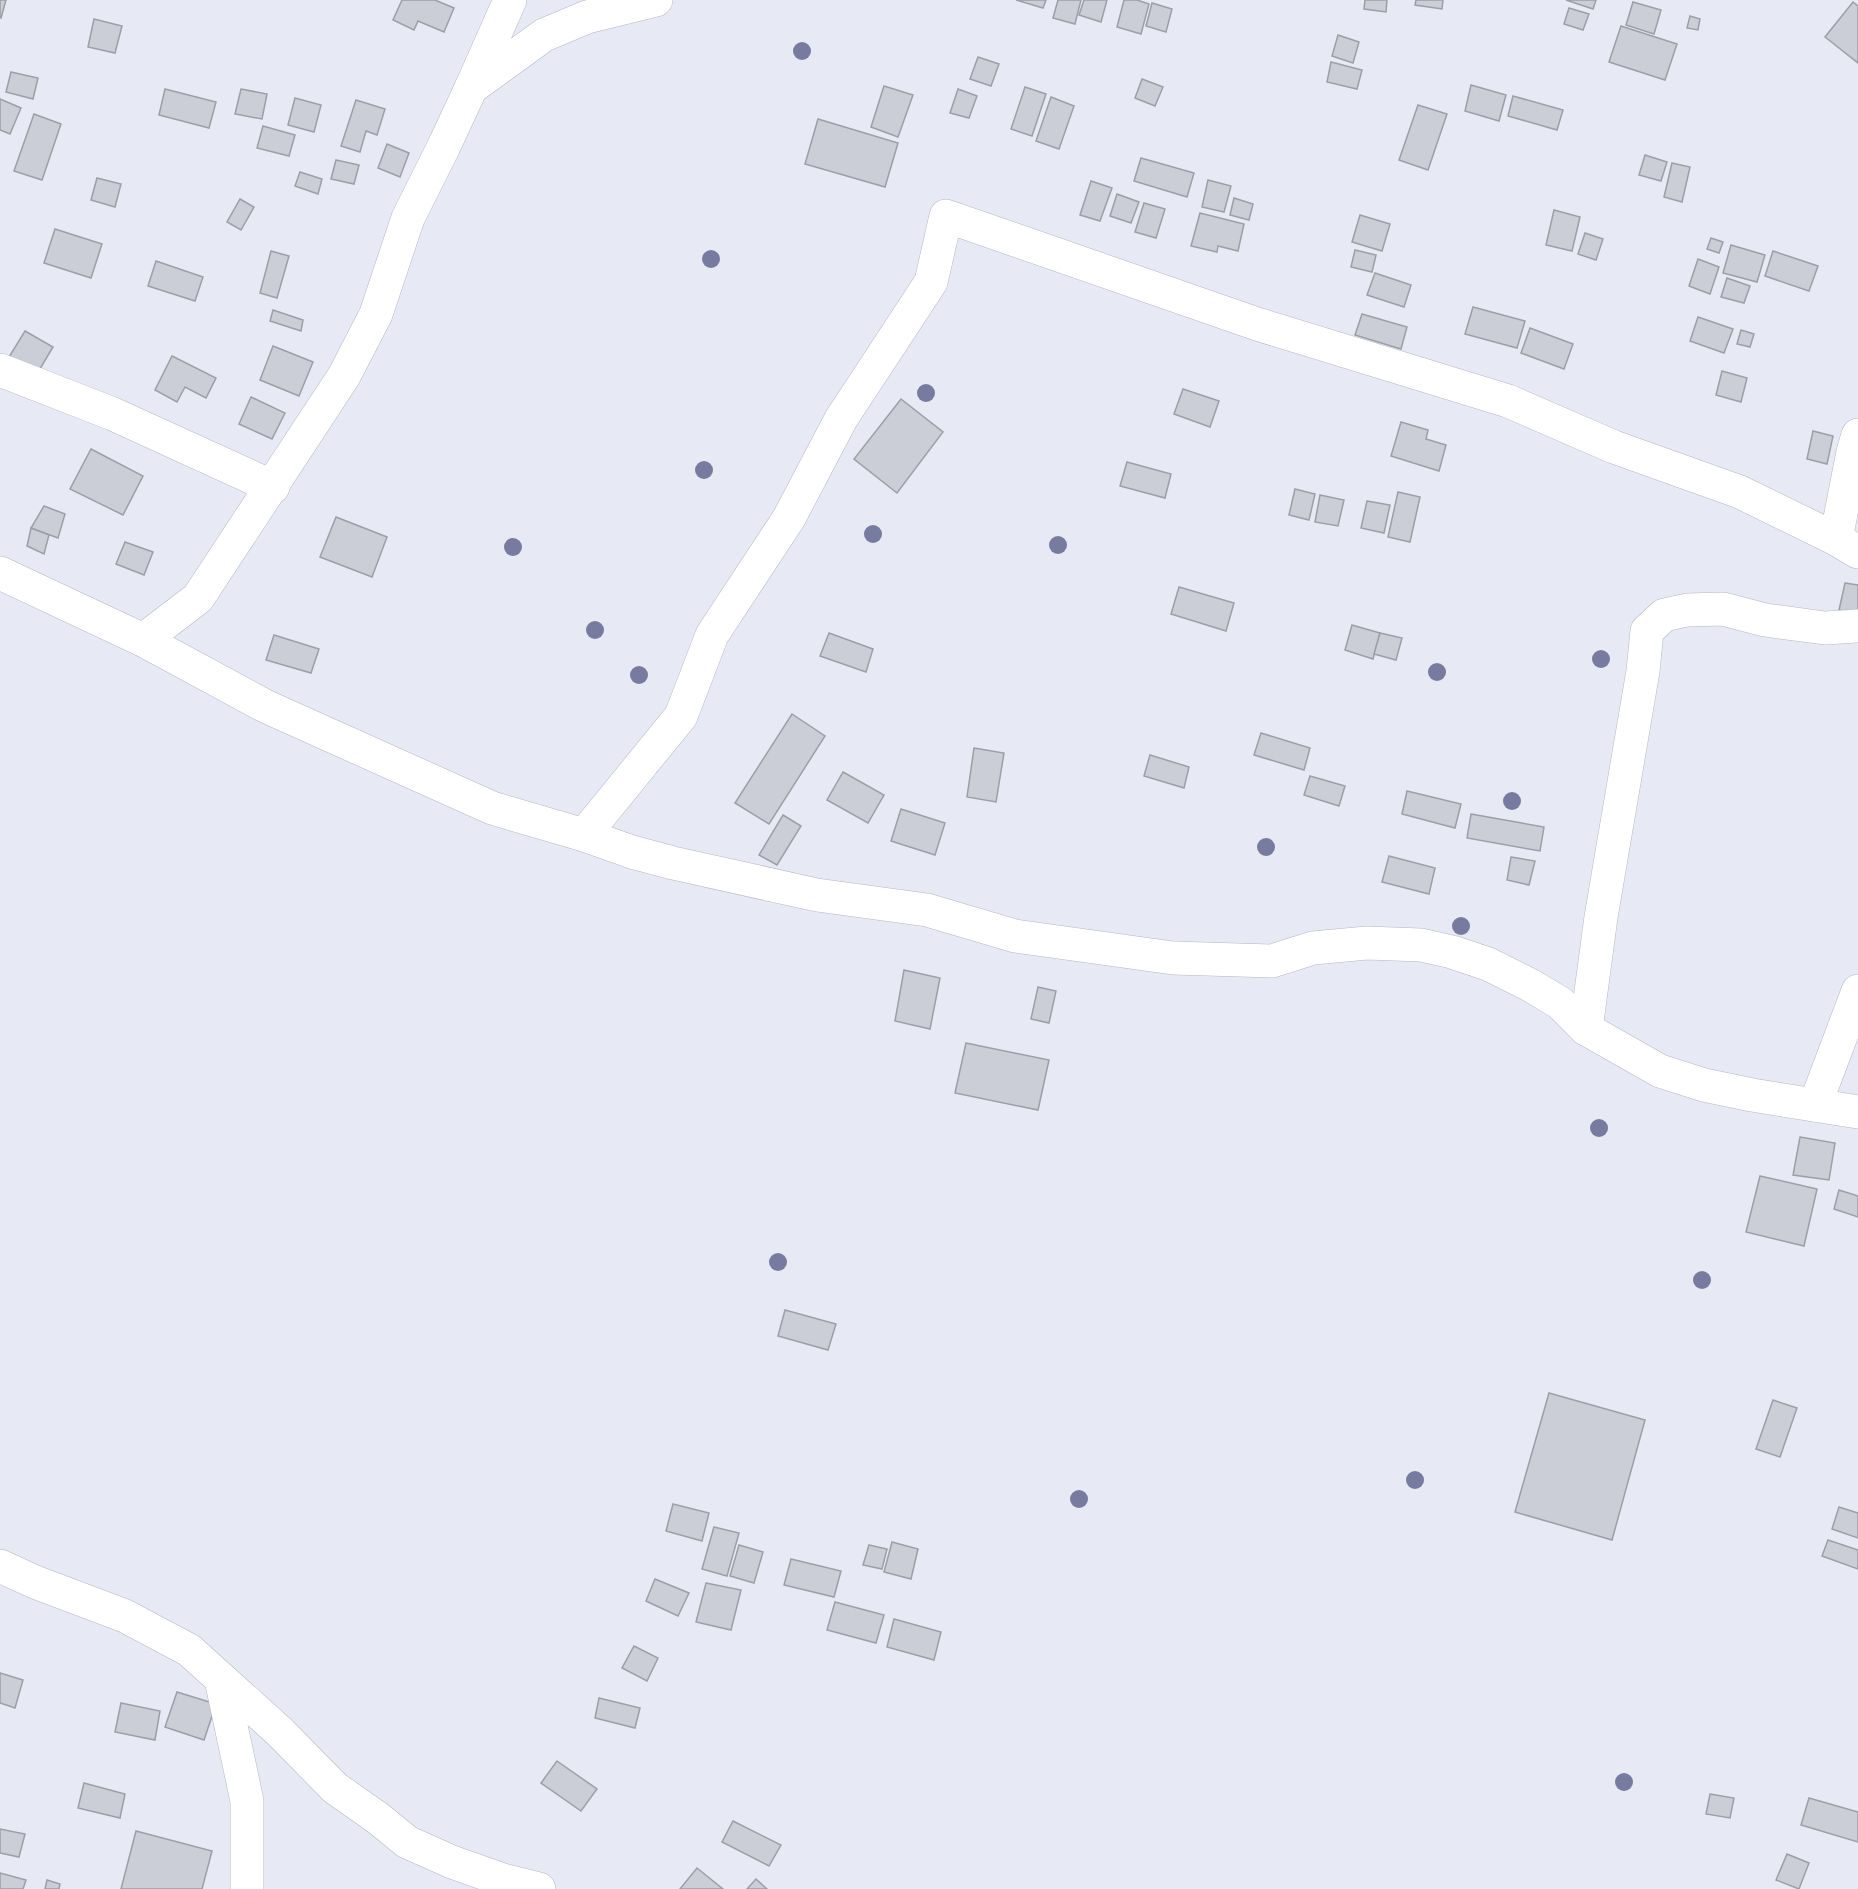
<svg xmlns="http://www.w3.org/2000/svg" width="1858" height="1889" font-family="'Golos Text',sans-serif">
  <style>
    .building { fill: #cbcdd7; stroke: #9c9ea8; stroke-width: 1.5 }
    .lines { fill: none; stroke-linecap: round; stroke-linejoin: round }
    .minor-casing { stroke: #b5b7c1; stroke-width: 34 }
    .minor { stroke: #fff; stroke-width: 33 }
    .tree { fill: #787ba0 }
  </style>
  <rect width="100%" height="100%" fill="#e7eaf4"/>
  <!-- building -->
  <g class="building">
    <path d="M0,0h6l-5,18 -1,-1z"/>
    <path d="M402,0h33l19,8 -10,24 -26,-11 -4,9 -21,-10z"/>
    <path d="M1016,0h30l-3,8z"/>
    <path d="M1058,0h23l-6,24 -22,-6z"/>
    <path d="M1084,0h23l-6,22 -22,-7z"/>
    <path d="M1124,0h13l12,4 -8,30 -24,-7z"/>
    <path d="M1365,0h22l-1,12 -22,-3z"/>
    <path d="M1416,0h27l-1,9 -27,-4z"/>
    <path d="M1566,0h30l-3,9z"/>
    <path d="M1633,2l28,8 -7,24 -28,-9z"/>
    <path d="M1853,2l5,4v57l-33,-26z"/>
    <path d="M1152,3l20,6 -6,23 -20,-6z"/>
    <path d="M1569,8l20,6 -6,16 -19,-6z"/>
    <path d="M1690,16l10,3 -2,11 -11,-2z"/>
    <path d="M94,19l28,7 -7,27 -27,-6z"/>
    <path d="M1621,26l56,18 -12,36 -56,-18z"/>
    <path d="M1338,35l21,7 -6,21 -21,-7z"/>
    <path d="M978,57l21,7 -8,22 -21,-7z"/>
    <path d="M1331,62l31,8 -5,19 -30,-7z"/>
    <path d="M11,72l27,6 -5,21 -27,-7z"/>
    <path d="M1142,79l21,8 -8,19 -20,-8z"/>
    <path d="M1471,85l35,10 -7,26 -34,-10z"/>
    <path d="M884,86l29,9 -15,42 -27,-10z"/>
    <path d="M1025,87l21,7 -14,42 -21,-7z"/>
    <path d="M165,89l51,13 -7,26 -50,-13z"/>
    <path d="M241,89l26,5 -5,25 -27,-5z"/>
    <path d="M958,89l19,7 -8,22 -19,-5z"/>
    <path d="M1513,96l50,14 -6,20 -49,-14z"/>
    <path d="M1051,97l23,9 -15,43 -23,-8z"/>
    <path d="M295,98l26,7 -7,27 -26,-7z"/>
    <path d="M0,99l21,9 -11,26 -10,-4z"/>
    <path d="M356,100l29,9 -8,26 -11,-4 -6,21 -19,-6z"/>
    <path d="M1418,105l29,9 -19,56 -29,-10z"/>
    <path d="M34,114l27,10 -19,56 -28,-9z"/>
    <path d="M818,119l80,24 -13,44 -80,-23z"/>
    <path d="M263,126l32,9 -6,21 -32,-8z"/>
    <path d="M387,144l22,9 -9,24 -22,-9z"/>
    <path d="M1645,155l22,7 -6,19 -22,-6z"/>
    <path d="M1141,158l53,15 -7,24 -53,-16z"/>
    <path d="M336,160l23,5 -5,19 -23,-5z"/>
    <path d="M1672,163l18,4 -8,35 -18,-5z"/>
    <path d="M300,172l22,7 -4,15 -23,-8z"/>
    <path d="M97,178l24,6 -6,23 -24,-7z"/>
    <path d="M1208,180l23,6 -7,26 -22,-5z"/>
    <path d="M1091,181l21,7 -12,33 -20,-6z"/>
    <path d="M1117,194l22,8 -8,21 -21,-7z"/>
    <path d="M1234,198l19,6 -4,16 -19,-5z"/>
    <path d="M240,199l14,8 -13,23 -14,-8z"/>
    <path d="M1144,203l21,6 -9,29 -21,-6z"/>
    <path d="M1554,210l26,7 -8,34 -26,-6z"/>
    <path d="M1200,213l44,11 -6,27 -20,-5 -1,6 -26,-6z"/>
    <path d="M1360,215l30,9 -8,27 -30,-9z"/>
    <path d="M55,229l47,15 -11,34 -47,-15z"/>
    <path d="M1585,233l18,6 -7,21 -18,-6z"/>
    <path d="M1711,238l12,4 -4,11 -12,-4z"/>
    <path d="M1731,245l34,10 -8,27 -34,-9z"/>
    <path d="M1355,250l21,5 -4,17 -21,-5z"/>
    <path d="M271,251l18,5 -12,42 -17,-5z"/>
    <path d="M1773,251l45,15 -9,25 -44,-15z"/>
    <path d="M1698,259l21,8 -9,27 -21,-8z"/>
    <path d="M156,261l47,16 -8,24 -47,-15z"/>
    <path d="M1375,273l36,12 -7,22 -37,-12z"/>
    <path d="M1727,278l23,8 -6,17 -23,-6z"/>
    <path d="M1473,307l52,14 -8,27 -52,-14z"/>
    <path d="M273,310l30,10 -2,11 -31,-10z"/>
    <path d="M1362,314l45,13 -6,22 -46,-14z"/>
    <path d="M1698,317l35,12 -9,24 -34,-12z"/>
    <path d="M1530,328l43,16 -9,25 -43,-16z"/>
    <path d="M1741,330l13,4 -4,13 -13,-3z"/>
    <path d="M25,331l28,16 -16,27 -28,-17z"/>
    <path d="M273,346l40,16 -14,34 -39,-16z"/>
    <path d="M172,356l44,22 -10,20 -21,-11 -8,15 -22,-12z"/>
    <path d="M1722,371l25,7 -6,24 -25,-7z"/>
    <path d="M1183,389l36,12 -9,26 -36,-13z"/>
    <path d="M251,397l34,16 -13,26 -33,-15z"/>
    <path d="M901,399l42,33 -46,61 -43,-34z"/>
    <path d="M1401,422l27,8 -2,9 20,6 -7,26 -48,-15z"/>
    <path d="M1813,431l20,5 -6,28 -20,-5z"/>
    <path d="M91,449l52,27 -20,39 -53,-26z"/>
    <path d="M1127,462l44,12 -6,24 -45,-12z"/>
    <path d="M1295,489l20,5 -6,26 -20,-5z"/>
    <path d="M1398,492l22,5 -10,45 -22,-5z"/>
    <path d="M1320,495l24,5 -6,26 -23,-4z"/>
    <path d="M1367,501l23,4 -6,28 -23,-5z"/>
    <path d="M44,506l21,8 -7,24 -27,-10z"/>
    <path d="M336,517l51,20 -15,40 -52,-20z"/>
    <path d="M31,528l18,7 -5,19 -17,-8z"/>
    <path d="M125,542l28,10 -9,23 -28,-11z"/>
    <path d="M1845,583l13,2v29l-19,-4z"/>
    <path d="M1179,587l55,16 -8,28 -55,-17z"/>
    <path d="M1352,625l28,8 -7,26 -28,-9z"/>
    <path d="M829,633l44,16 -7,23 -46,-16z"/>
    <path d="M1380,633l22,5 -6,22 -22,-6z"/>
    <path d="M274,635l45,14 -8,24 -45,-13z"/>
    <path d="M792,714l33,22 -56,88 -34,-21z"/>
    <path d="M1261,733l49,15 -6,22 -50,-15z"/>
    <path d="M974,748l30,5 -8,49 -29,-5z"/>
    <path d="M1150,755l39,12 -5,21 -40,-12z"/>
    <path d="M843,772l41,23 -16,28 -41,-23z"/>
    <path d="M1310,776l35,10 -6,20 -35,-11z"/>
    <path d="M1407,791l54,13 -6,24 -53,-14z"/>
    <path d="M901,809l44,14 -10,32 -44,-14z"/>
    <path d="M1471,814l73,13 -4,24 -73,-13z"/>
    <path d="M783,815l18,11 -24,39 -18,-10z"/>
    <path d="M1389,856l46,12 -6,26 -47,-12z"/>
    <path d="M1511,857l24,4 -6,24 -22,-5z"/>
    <path d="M904,970l36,8 -10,51 -35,-8z"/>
    <path d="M1038,987l18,4 -7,32 -18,-4z"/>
    <path d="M966,1043l83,17 -11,50 -83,-17z"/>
    <path d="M1800,1137l35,6 -6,37 -36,-5z"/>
    <path d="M1760,1176l57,13 -13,57 -58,-14z"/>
    <path d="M1839,1190l19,6v21l-24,-8z"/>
    <path d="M785,1310l51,14 -8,26 -50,-14z"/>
    <path d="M1549,1393l96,27 -33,120 -97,-28z"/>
    <path d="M1773,1400l24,8 -17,49 -24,-8z"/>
    <path d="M673,1504l36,9 -7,28 -36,-10z"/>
    <path d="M1839,1507l19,6v25l-26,-9z"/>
    <path d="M714,1527l25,6 -12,43 -25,-7z"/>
    <path d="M1828,1540l30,10v19l-36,-13z"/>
    <path d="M892,1542l26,7 -7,30 -27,-7z"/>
    <path d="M739,1545l24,7 -9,31 -24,-7z"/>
    <path d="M869,1545l18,4 -5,20 -19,-4z"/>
    <path d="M791,1559l50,12 -7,26 -50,-12z"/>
    <path d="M655,1579l34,14 -11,23 -32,-15z"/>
    <path d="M706,1583l35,7 -10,40 -35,-8z"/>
    <path d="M835,1602l49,13 -8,28 -49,-13z"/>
    <path d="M894,1619l47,13 -7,28 -47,-13z"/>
    <path d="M634,1646l24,12 -11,23 -25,-13z"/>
    <path d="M0,1673l23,7 -8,28 -15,-5z"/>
    <path d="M177,1692l39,12 -12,36 -39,-13z"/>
    <path d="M599,1698l41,10 -5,20 -40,-10z"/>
    <path d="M121,1703l39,8 -5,29 -40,-8z"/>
    <path d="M557,1761l40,28 -16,22 -40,-28z"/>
    <path d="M84,1783l41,11 -5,24 -42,-10z"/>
    <path d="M1710,1794l24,4 -4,20 -24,-4z"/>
    <path d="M1809,1798l49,14v30l-57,-17z"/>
    <path d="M733,1821l48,24 -12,21 -47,-24z"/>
    <path d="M0,1829l25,5 -6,23 -19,-4z"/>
    <path d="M136,1831l76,20 -10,38h-81z"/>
    <path d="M1787,1854l22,9 -10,26 -23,-9z"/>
    <path d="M697,1868l26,21h-43z"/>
    <path d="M0,1873l26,7 -3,9h-23z"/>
    <path d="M756,1879l11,10h-20z"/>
    <path d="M47,1880l13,4 -1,5h-14z"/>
  </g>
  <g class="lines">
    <!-- minor casing -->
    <g class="minor-casing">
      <g id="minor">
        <path d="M472,86l38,-86"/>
        <path d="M0,370l113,44 160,73"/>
        <path d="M1836,539l17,-87 5,-17"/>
        <path d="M0,573l143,67 122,66 227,102 92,27 48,17 41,11 144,32 110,15 88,26 158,22 99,3 41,-13 54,-5 54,2 31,7 36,12 42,21 30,18 26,26 74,42 44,14 48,10 106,17"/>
        <path d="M143,640l55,-42 146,-222 32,-62 32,-96 36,-72 27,-58 73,-53 43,-18 69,-17"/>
        <path d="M584,835l97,-119 31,-81 77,-117 52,-99 90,-137 15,-66 311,108 251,77 106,46 126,45 96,47 22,13"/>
        <path d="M1586,1029l15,-112 42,-246 4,-40 17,-16 23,-5 36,-1 42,11 60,8 33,-2"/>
        <path d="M1815,1105l43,-114"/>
        <path d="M0,1566l35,16 90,34 64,34 91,82 55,56 44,31 28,23 45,20 51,18 36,9"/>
        <path d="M221,1679l26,122v88"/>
      </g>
    </g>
    <!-- minor -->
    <use href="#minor" class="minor"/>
  </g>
  <!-- trees -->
  <g class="tree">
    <circle cx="802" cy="51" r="9"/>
    <circle cx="711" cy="259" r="9"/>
    <circle cx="926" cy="393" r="9"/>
    <circle cx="704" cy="470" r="9"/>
    <circle cx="873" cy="534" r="9"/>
    <circle cx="1058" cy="545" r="9"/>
    <circle cx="513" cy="547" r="9"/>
    <circle cx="595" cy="630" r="9"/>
    <circle cx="1601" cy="659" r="9"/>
    <circle cx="1437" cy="672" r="9"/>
    <circle cx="639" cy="675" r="9"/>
    <circle cx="1512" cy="801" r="9"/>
    <circle cx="1266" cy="847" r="9"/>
    <circle cx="1461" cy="926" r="9"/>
    <circle cx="1599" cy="1128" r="9"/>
    <circle cx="778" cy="1262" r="9"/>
    <circle cx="1702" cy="1280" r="9"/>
    <circle cx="1415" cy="1480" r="9"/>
    <circle cx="1079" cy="1499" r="9"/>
    <circle cx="1624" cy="1782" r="9"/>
  </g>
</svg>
